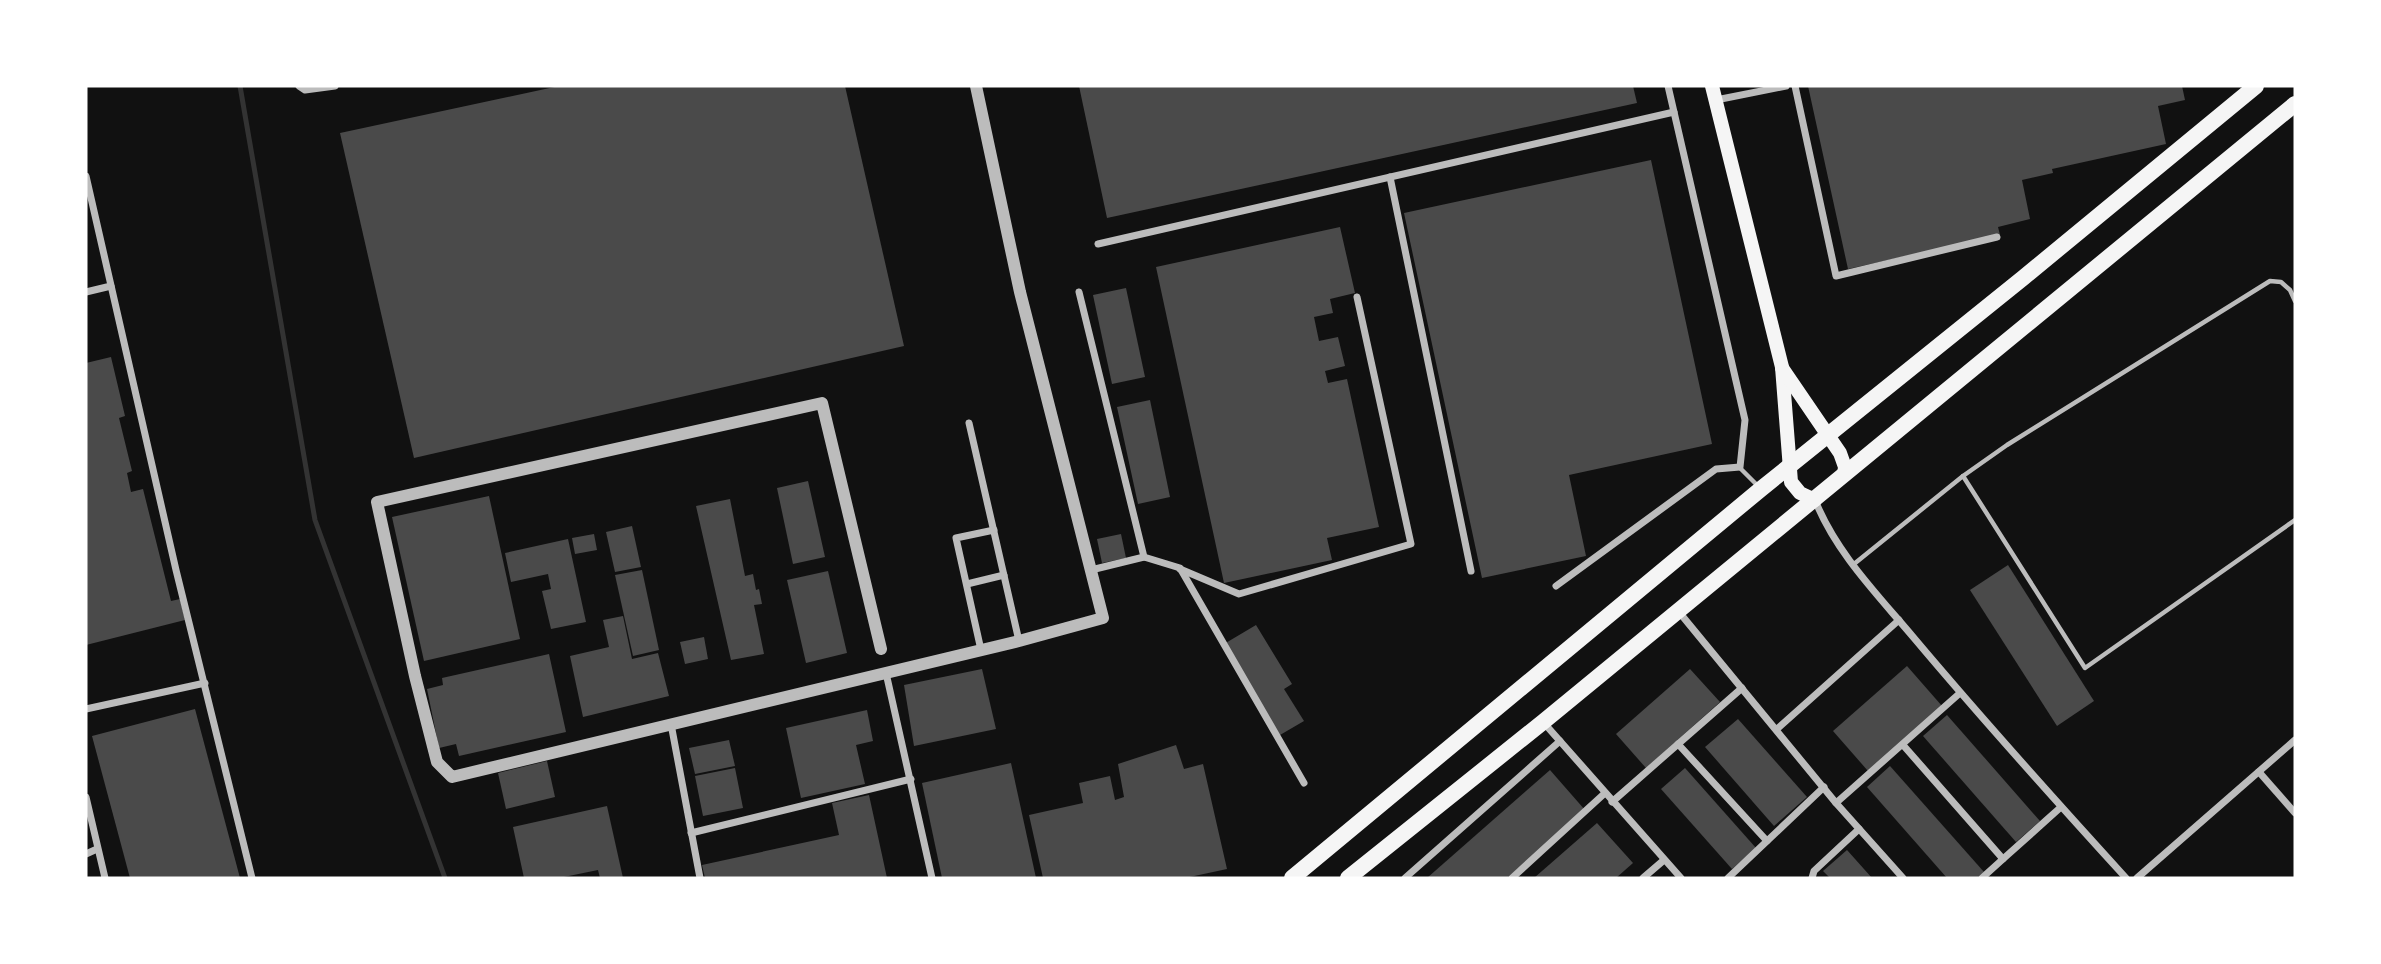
<svg xmlns="http://www.w3.org/2000/svg" width="2381" height="964" font-family="Figtree,sans-serif">
  <style>
    .lines { fill: none; stroke-linecap: round; stroke-linejoin: round }
    .stream { stroke: #333; stroke-width: 5 }
    .building { fill: #4a4a4a }
    .service { stroke: #bcbcbc; stroke-width: 4.5 }
    .minor { stroke: #bcbcbc; stroke-width: 7 }
    .tertiary { stroke: #bcbcbc; stroke-width: 12 }
    .secondary { stroke: #f5f5f5; stroke-width: 14 }
    .primary { stroke: #f5f5f5; stroke-width: 16 }
  </style>
  <rect width="100%" height="100%" fill="#111"/>
  <g class="lines">
    <!-- stream -->
    <path class="stream" d="M240,86l75,434 130,358"/>
  </g>
  <!-- building -->
  <g class="building">
    <path d="M559,86h286l59,260 -490,112 -74,-325z"/>
    <path d="M1079,86h554l4,17 -530,115z"/>
    <path d="M1808,86h374l3,14 -27,6 8,38 -114,25 1,4 -31,7 8,39 -32,8 2,8 -152,34z"/>
    <path d="M1651,160l61,284 -143,31 17,81 -104,22 -78,-365z"/>
    <path d="M1340,227l15,66 -25,6 3,14 -19,4 5,24 19,-4 7,29 -20,5 3,12 19,-4 32,148 -52,11 5,22 -108,23 -68,-316z"/>
    <path d="M1126,288l19,89 -33,7 -19,-89z"/>
    <path d="M111,357l14,59 -6,2 13,53 -5,2 4,19 12,-3 28,112 9,-2 5,21 -99,25v-282z"/>
    <path d="M1150,400l20,97 -32,7 -21,-97z"/>
    <path d="M808,481l17,76 -32,7 -16,-76z"/>
    <path d="M489,496l31,143 -96,22 -32,-144z"/>
    <path d="M730,499l15,77 8,-2 3,16 3,-1 3,15 -8,1 10,49 -33,6 -35,-154z"/>
    <path d="M632,526l9,41 -26,5 -9,-40z"/>
    <path d="M594,534l3,16 -22,4 -3,-16z"/>
    <path d="M1121,534l5,24 -24,5 -5,-24z"/>
    <path d="M568,539l18,83 -35,7 -9,-38 9,-2 -3,-15 -37,8 -6,-29z"/>
    <path d="M2008,565l86,136 -37,25 -87,-136z"/>
    <path d="M642,570l17,80 -26,6 -18,-81z"/>
    <path d="M828,571l19,82 -41,10 -19,-83z"/>
    <path d="M623,616l9,43 26,-6 11,43 -86,21 -13,-61 39,-9 -6,-27z"/>
    <path d="M1256,625l36,59 -8,5 20,32 -24,14 -56,-91z"/>
    <path d="M704,637l4,22 -23,5 -5,-22z"/>
    <path d="M549,654l17,78 -107,24 -3,-12 -17,4 -12,-59 16,-4 -1,-7z"/>
    <path d="M1907,666l35,40 -74,65 -35,-40z"/>
    <path d="M982,669l14,60 -82,17 -10,-61z"/>
    <path d="M1690,669l30,33 -74,66 -30,-34z"/>
    <path d="M195,709l45,169h-110l-38,-142z"/>
    <path d="M867,710l6,31 -17,4 9,39 -64,14 -15,-70z"/>
    <path d="M1947,715l93,106 -24,21 -93,-106z"/>
    <path d="M1738,719l69,78 -33,29 -69,-79z"/>
    <path d="M729,740l6,26 -40,8 -6,-26z"/>
    <path d="M1176,745l8,24 19,-5 24,105 -42,9h-142l-14,-63 54,-12 -4,-20 31,-7 5,24 9,-3 -6,-33z"/>
    <path d="M547,761l8,36 -49,12 -8,-36z"/>
    <path d="M1011,763l25,115h-94l-20,-95z"/>
    <path d="M1890,766l94,106 -7,6h-30l-80,-91z"/>
    <path d="M735,768l8,40 -40,8 -8,-40z"/>
    <path d="M1685,768l71,80 -24,21 -71,-80z"/>
    <path d="M1550,770l35,40 -78,68h-80z"/>
    <path d="M869,795l18,83h-182l-3,-13 137,-30 -7,-32z"/>
    <path d="M607,806l16,72h-23l-2,-8 -39,8h-35l-11,-51z"/>
    <path d="M1597,823l36,40 -17,15h-82z"/>
    <path d="M1847,850l25,28h-42l-7,-7z"/>
  </g>
  <g class="lines">
    <!-- service -->
    <g class="service">
      <path d="M1740,468l18,18"/>
      <path d="M1963,476l122,192 210,-148"/>
      <path d="M1854,564l109,-88 44,-31 263,-164 11,1 9,8 5,11"/>
    </g>
    <!-- minor -->
    <g class="minor">
      <path d="M299,86l6,4 30,-4"/>
      <path d="M1795,86l41,190 161,-39"/>
      <path d="M1716,100l70,-14"/>
      <path d="M86,176l90,394 76,308"/>
      <path d="M1390,177l81,394"/>
      <path d="M1098,244l576,-132"/>
      <path d="M86,292l25,-6"/>
      <path d="M1079,292l65,265 36,11 124,215"/>
      <path d="M969,423l50,218"/>
      <path d="M1815,500c21,53 63,95 99,138 69,82 140,161 212,240"/>
      <path d="M1180,569l59,25 172,-50 -54,-247"/>
      <path d="M1091,570l53,-13"/>
      <path d="M967,584l37,-9"/>
      <path d="M1556,586l160,-117 24,-2 5,-47 -77,-334"/>
      <path d="M1679,612l157,191 67,75"/>
      <path d="M981,650l-25,-112 38,-8"/>
      <path d="M886,673l46,205"/>
      <path d="M86,709l119,-26"/>
      <path d="M1544,723l137,155"/>
      <path d="M671,724l29,154"/>
      <path d="M1777,729l122,-109"/>
      <path d="M1678,744l89,97"/>
      <path d="M1903,745l100,114 -21,19"/>
      <path d="M2259,772l36,41"/>
      <path d="M86,797l19,81"/>
      <path d="M1612,802l130,-114"/>
      <path d="M1836,803l124,-110"/>
      <path d="M691,833l220,-54"/>
      <path d="M86,854l11,-5"/>
      <path d="M2003,859l58,-52"/>
      <path d="M1405,878l155,-137"/>
      <path d="M1512,878l93,-85"/>
      <path d="M1643,878l21,-18"/>
      <path d="M1728,878l96,-91"/>
      <path d="M1812,878l2,-7 45,-42"/>
      <path d="M2137,878l158,-138"/>
    </g>
    <!-- tertiary -->
    <path class="tertiary" d="M881,649l-59,-246 -445,99 38,174 22,86 15,15 567,-136 84,-23 -83,-326 -44,-206"/>
    <!-- secondary -->
    <g class="secondary">
      <path d="M1712,86l70,281 9,115 9,11 15,7"/>
      <path d="M1782,368l58,85 5,14 -1,8"/>
    </g>
    <!-- primary -->
    <g class="primary">
      <path d="M1292,878l469,-389 262,-211 233,-192"/>
      <path d="M1348,878l195,-156 752,-618"/>
    </g>
  </g>
  <!-- border -->
  <rect width="2381" height="964" fill="none" stroke="#ffffff" stroke-width="175"/>
</svg>
